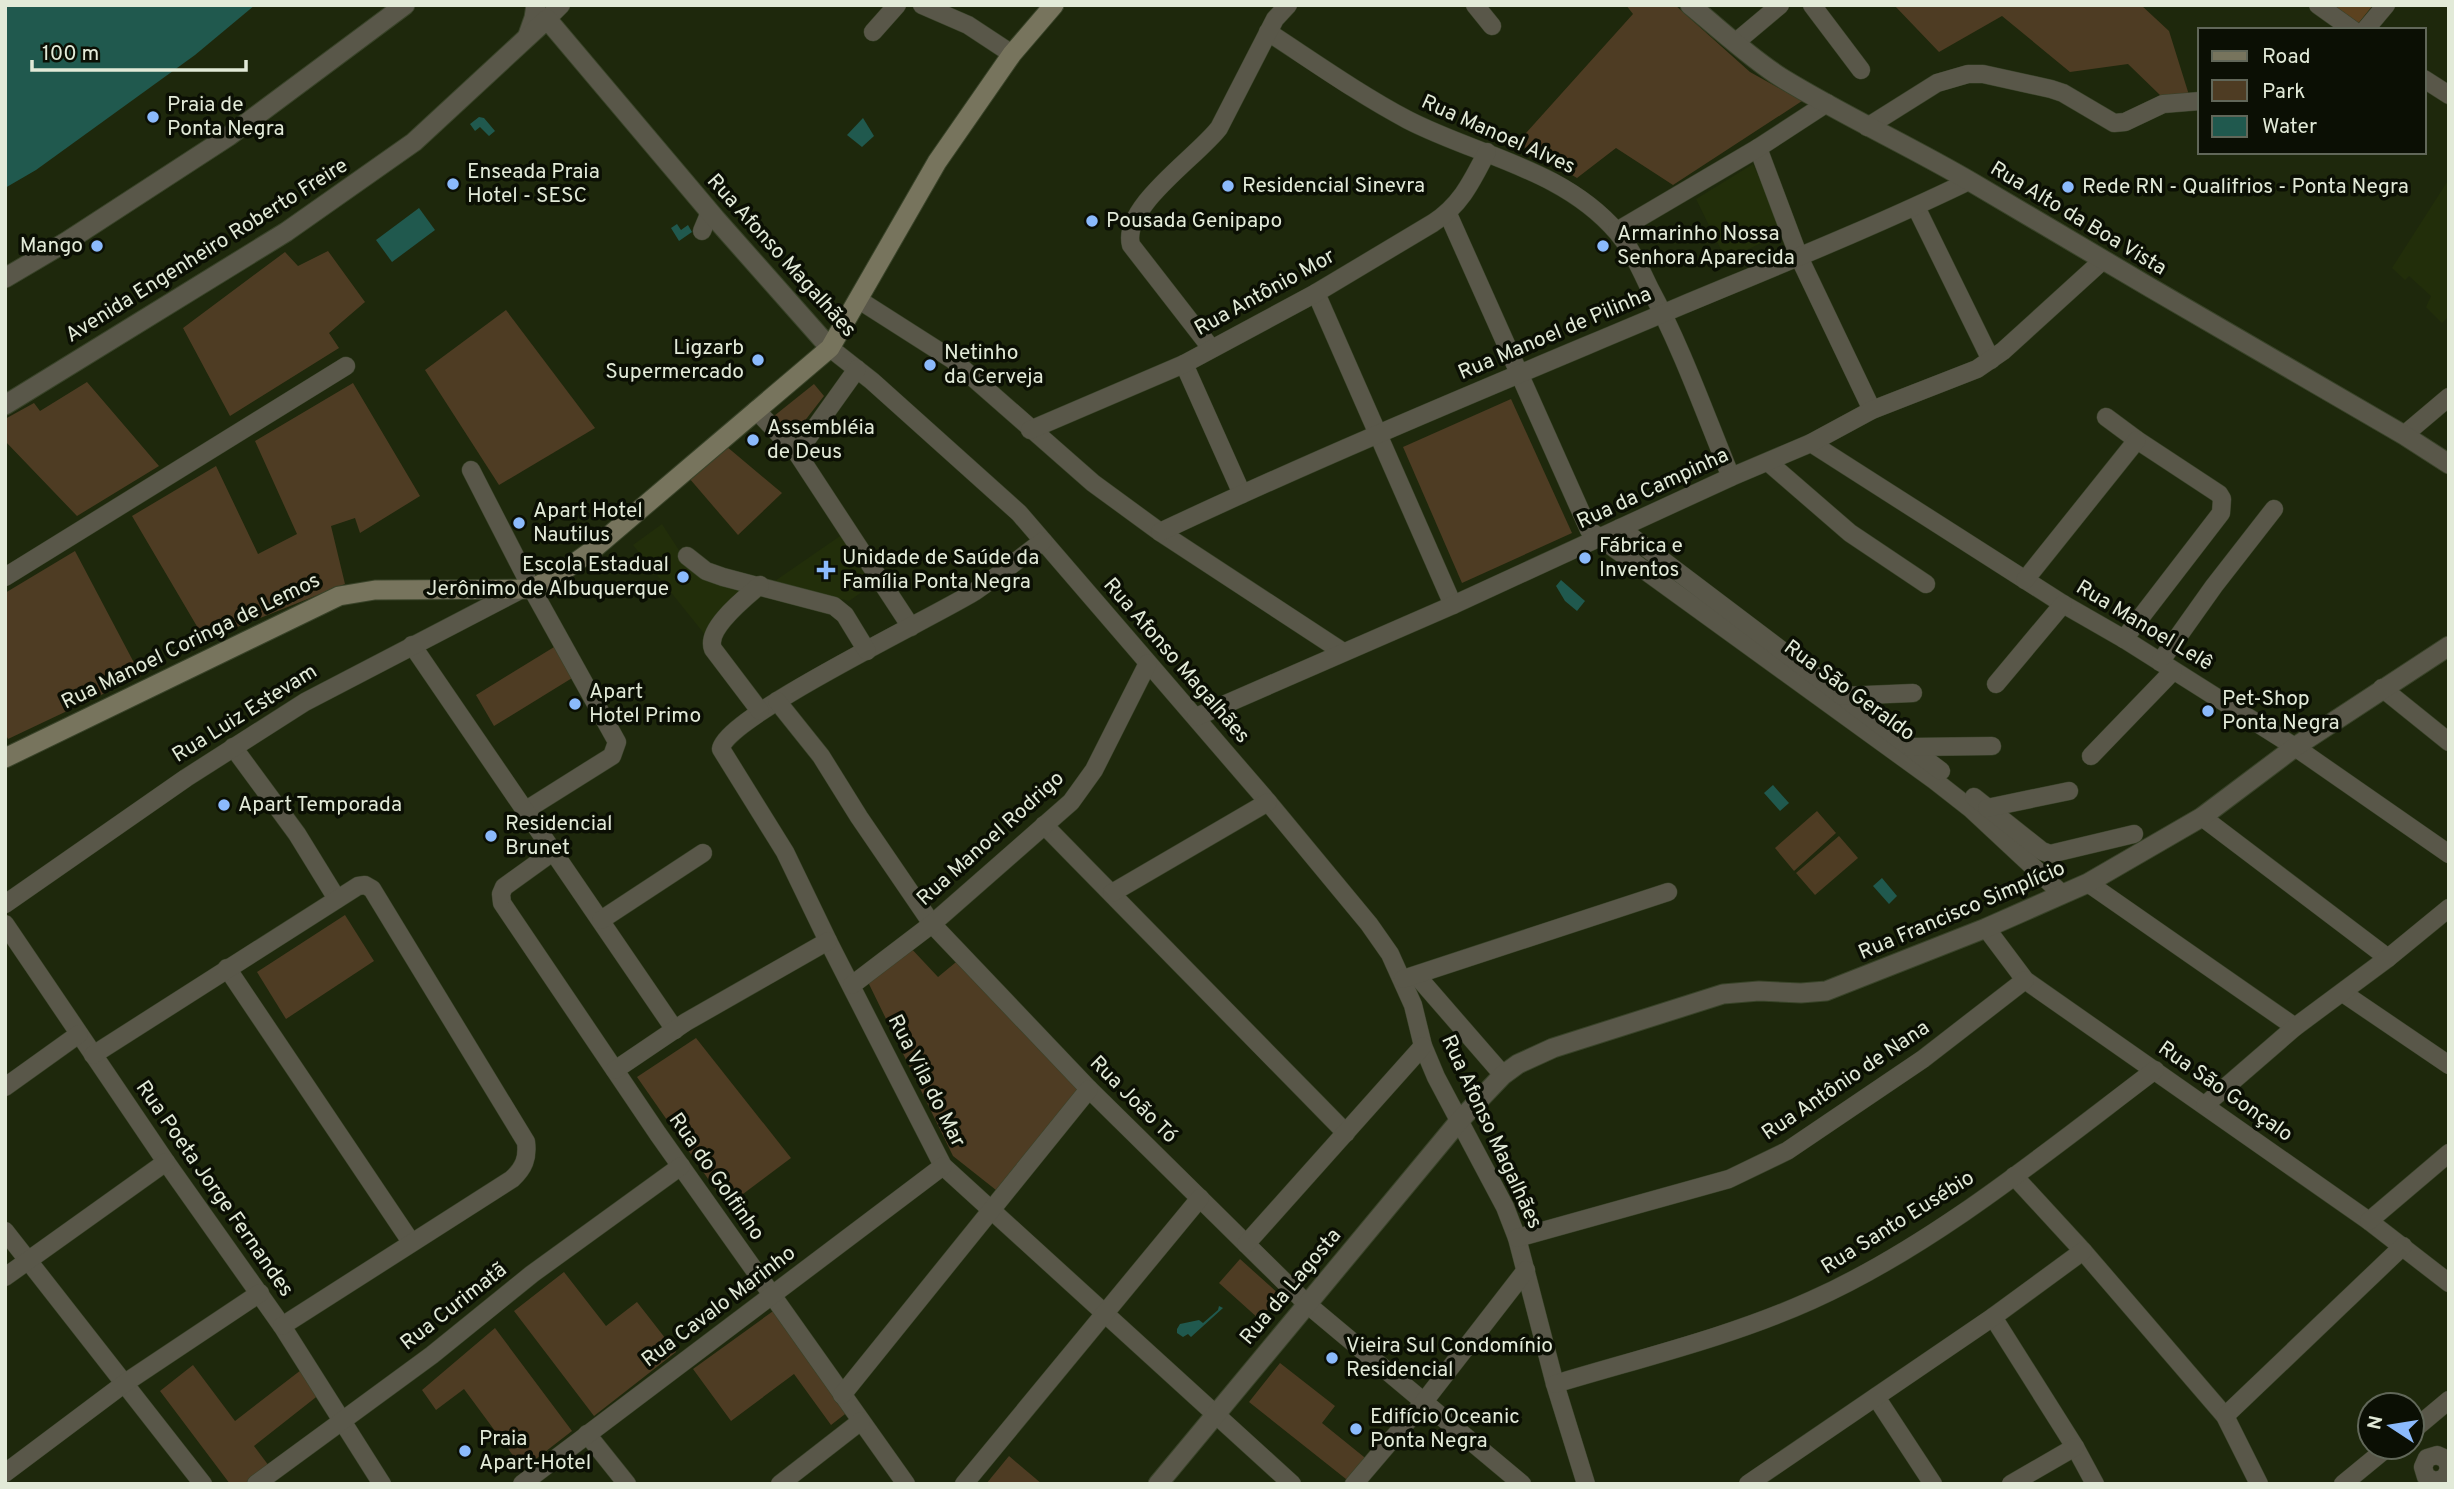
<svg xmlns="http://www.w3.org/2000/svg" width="2454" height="1489" font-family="Overpass,sans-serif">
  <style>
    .built { fill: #222e0a }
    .green { fill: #4e3c23 }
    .forest { fill: #5c421f }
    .water { fill: #20594e }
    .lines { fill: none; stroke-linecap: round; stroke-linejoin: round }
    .minor-casing { stroke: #394329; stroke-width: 19 }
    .tertiary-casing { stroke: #394329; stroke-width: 21 }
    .secondary-casing { stroke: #394329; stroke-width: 21 }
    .minor { stroke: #595749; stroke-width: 18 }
    .tertiary { stroke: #595749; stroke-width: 19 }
    .secondary { stroke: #77745d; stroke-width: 19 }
    .poi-dot { fill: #8bbafc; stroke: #0b0f04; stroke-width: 2.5 }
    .labels { text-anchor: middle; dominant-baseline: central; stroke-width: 7; stroke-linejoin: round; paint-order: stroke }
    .poi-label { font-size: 21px; fill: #e2ead8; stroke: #0b0f04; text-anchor: start }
    .street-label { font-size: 21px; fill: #e2ead8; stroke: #0b0f04 }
  </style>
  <rect width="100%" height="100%" fill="#1e280c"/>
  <!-- built -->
  <g class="built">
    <path d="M1753,164l31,68 -58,28 -30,-61z"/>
    <path d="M2449,179v137l-7,7 -16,-16 5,-11 -22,-20 -4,4 -13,-12z"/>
    <path d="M662,524l31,48 59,15 -46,49 -73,-91z"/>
    <path d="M843,534l29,51 -23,16 -77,-18z"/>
  </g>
  <!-- green -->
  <g class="green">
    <path d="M1626,5h49l75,67 52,29 -129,84 -57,-37 -39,30 -60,-35 116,-129z"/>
    <path d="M1894,5h247l28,26 20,64 -28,1 -33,-32 -58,8 -68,-56 -63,36z"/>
    <path d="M328,251l37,51 -36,31 10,15 -109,68 -47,-88 102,-76 13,14z"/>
    <path d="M506,310l89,118 -96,57 -74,-115z"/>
    <path d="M87,382l72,84 -82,50 -72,-75v-22l29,-16 6,8z"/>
    <path d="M353,383l67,113 -60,37 -5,-15 -24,8 14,58 -140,56 -73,-124 84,-50 42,88 39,-20 -42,-93z"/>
    <path d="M814,384l10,12 -31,40 -19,-20z"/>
    <path d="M1511,399l61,134 -110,50 -59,-136z"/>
    <path d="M726,446l56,47 -44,42 -49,-57z"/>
    <path d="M75,551l66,125 -133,63 -3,-6v-140z"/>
    <path d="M559,644l18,31 -83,51 -18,-31z"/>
    <path d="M1817,811l19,22 -42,38 -19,-23z"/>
    <path d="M1839,836l19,22 -43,37 -19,-22z"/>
    <path d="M345,915l29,46 -88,58 -29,-47z"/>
    <path d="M908,945l30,32 23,-19 119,130 -84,102 -43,-34 -85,-174z"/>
    <path d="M696,1038l95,120 -64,48 -90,-129z"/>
    <path d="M1240,1259l40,36 -21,24 -40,-36z"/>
    <path d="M564,1272l42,54 31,-24 39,50 -82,64 -80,-105z"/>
    <path d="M776,1309l73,102 -18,14 -37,-51 -63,47 -38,-52z"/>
    <path d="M495,1328l77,103 -49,38 -59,-80 -28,21 -14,-20z"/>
    <path d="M1280,1363l55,43 -13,17 47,38 -18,22 -102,-81z"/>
    <path d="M193,1365l42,56 66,-51 19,24 -66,52 18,24 -18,14h-24l-70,-93z"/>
    <path d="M1009,1456l33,28h-56z"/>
  </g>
  <!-- forest -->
  <path class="forest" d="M2333,5h40l-16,20z"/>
  <!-- water -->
  <g class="water">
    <path d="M5,5h250l-60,50 -159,115 -31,18z"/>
    <path d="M479,117l5,1 11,13 -6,5 -9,-9 -5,4 -5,-7z"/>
    <path d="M863,118l11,18 -12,11 -15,-12z"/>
    <path d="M419,208l16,22 -43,32 -16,-22z"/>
    <path d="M677,224l4,6 7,-5 4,7 -13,9 -8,-13z"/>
    <path d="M1561,580l24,21 -8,10 -12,-10 -9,-15z"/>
    <path d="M1773,785l16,18 -9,8 -16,-18z"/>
    <path d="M1882,878l15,18 -8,8 -16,-18z"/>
    <path d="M1219,1306l4,2 -32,29 -3,-3 -5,3 -6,-4v-4l3,-5 19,-4 4,3 15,-13z"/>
  </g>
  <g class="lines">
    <!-- minor casing -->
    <g class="minor-casing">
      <g id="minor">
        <path d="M922,5l46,20 44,29"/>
        <path d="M1475,5l17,21"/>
        <path d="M1812,5l49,65"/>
        <path d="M2318,5l35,25"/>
        <path d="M547,19l14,-14"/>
        <path d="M2365,30l21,-25"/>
        <path d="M873,32l24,-27"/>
        <path d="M1268,32c46,30 91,62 140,88 70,36 155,49 209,112 14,16 23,36 32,55 33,61 56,127 82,190"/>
        <path d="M1736,42l44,-37"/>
        <path d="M2424,79l25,16"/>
        <path d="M1867,127l70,-44 31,-9h15l68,15 12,4 51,30 11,-1 38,-18 37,-3"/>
        <path d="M1758,148l41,109 73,153"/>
        <path d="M1916,207l75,153"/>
        <path d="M1448,214l141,316 345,250 37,29 90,84"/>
        <path d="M702,231l8,-19"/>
        <path d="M1617,231l141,-83 69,-45"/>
        <path d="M1316,293l137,312"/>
        <path d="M859,300l94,60 140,123 67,49 183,120"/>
        <path d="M830,348l42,33 147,132 249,289 101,122 21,30 23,51 10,41 13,31 69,130 12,31 38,146 31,100"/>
        <path d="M1211,348l-80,-103c-10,-38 66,-88 88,-117l56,-109 13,-14"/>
        <path d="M1184,364l58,130"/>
        <path d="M756,410l41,43 114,174"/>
        <path d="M2106,417l31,23 82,54 3,5 -1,14 -97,126"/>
        <path d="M1030,430l154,-66 132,-71 117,-70c28,-18 39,-42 54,-71"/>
        <path d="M2404,435l45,-38"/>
        <path d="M1811,443l252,161 61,35 171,108 154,107"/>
        <path d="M797,453l60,-84"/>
        <path d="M1768,462l82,71 76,51"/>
        <path d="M471,470l61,119 85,153 -5,14 -86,54"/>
        <path d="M1620,528l321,243"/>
        <path d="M1160,532c172,-81 348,-153 523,-227 96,-40 193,-79 286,-124"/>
        <path d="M1043,541c-23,17 -45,35 -69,51 -38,24 -249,125 -253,157l64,103 43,89 115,225 349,318"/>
        <path d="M687,556l19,15 17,6 111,29 11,9 22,36"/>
        <path d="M5,577l341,-211"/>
        <path d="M2025,580l112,-140"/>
        <path d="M412,645l263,385"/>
        <path d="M2160,662l54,-76 60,-77"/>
        <path d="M1996,684l67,-80"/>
        <path d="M2382,688l67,54"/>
        <path d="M1842,696l71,-3"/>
        <path d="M777,701l44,55 38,61 73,107 157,165 218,215 215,180"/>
        <path d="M760,711l-47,-62c-8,-20 32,-51 47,-64"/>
        <path d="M1196,717l257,-112 278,-128 80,-34 61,-33 105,-41 26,-18 99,-90"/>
        <path d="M233,747l64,87 40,65"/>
        <path d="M1911,747l81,-1"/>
        <path d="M2091,756l82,-85"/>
        <path d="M1974,797l68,54 8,3 84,-20"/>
        <path d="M1987,808l82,-17"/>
        <path d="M2202,817l186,141"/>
        <path d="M1044,825l302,308"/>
        <path d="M554,851l-50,36 -3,7 1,9 156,231 248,350"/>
        <path d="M2088,883l207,144"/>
        <path d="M1112,893l156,-91"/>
        <path d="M5,904l181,-126 119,-76 219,-114"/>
        <path d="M601,920l102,-67"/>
        <path d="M5,924l161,238 116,164 100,158"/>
        <path d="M1986,928l39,52 344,241 80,62"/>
        <path d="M227,968l184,274"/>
        <path d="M1417,976l86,99"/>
        <path d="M1403,979l265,-87"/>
        <path d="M852,985l80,-61 139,-122 23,-32 54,-107"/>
        <path d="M2343,993l106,72"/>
        <path d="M93,1055l265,-169 7,-1 7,4 154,253c2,16 -2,26 -14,37l-230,147"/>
        <path d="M615,1070l71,-48 142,-81"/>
        <path d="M5,1087l74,-53"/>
        <path d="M2205,1105l90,-78 93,-69 61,-50"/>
        <path d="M2014,1176l69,75 142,165 34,68"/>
        <path d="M2369,1221l80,-68"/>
        <path d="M5,1231l198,253"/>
        <path d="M1517,1238l212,-59 58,-28 136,-92 102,-79"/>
        <path d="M1246,1244l177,-198"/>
        <path d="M5,1277l161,-115"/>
        <path d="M1993,1317l82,130 20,37"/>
        <path d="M1555,1384c86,-26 175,-47 257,-84 121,-54 237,-150 343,-230"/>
        <path d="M842,1395l247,-306"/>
        <path d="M1876,1397l57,87"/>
        <path d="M2225,1416l178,-170"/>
        <path d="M2412,1431l37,-31"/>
        <path d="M587,1434l40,50"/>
        <path d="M2449,1468l-3,-9 -9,-4 -10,3 -4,9 3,10 9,4 10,-3 4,-9"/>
        <path d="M5,1473l120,-90 135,-90"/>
        <path d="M256,1484l176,-129 100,-81 149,-108"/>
        <path d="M522,1484l421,-318"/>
        <path d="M780,1484l81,-63"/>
        <path d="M964,1484l236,-286"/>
        <path d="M1354,1484l69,-81 103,-133"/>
        <path d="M1748,1484l245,-167 90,-66"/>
        <path d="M2011,1484l64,-37"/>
        <path d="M2343,1484l45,-37"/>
      </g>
    </g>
    <!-- tertiary casing -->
    <g class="tertiary-casing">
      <g id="tertiary">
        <path d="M1690,5c31,25 59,52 92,73 62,38 128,68 191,105 143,85 287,169 431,252l45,29"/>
        <path d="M528,35l6,-17 2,-13"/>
        <path d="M5,278l61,-36 163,-106 176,-131"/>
        <path d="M5,405l281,-173 128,-90 133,-123 168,199 115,130"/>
        <path d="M1158,1484l302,-364 43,-45 15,-11 35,-16 170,-54 36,-3 42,2 25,-2 160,-63 102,-45 114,-66 93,-70 154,-101"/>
      </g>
    </g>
    <!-- secondary casing -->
    <g class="secondary-casing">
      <path id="secondary" d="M5,758l334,-162 36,-6 157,-1 27,-15 31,-22 240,-204 107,-186 75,-108 42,-49"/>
    </g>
    <!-- minor -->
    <use href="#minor" class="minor"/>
    <!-- tertiary -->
    <use href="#tertiary" class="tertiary"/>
    <!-- secondary -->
    <use href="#secondary" class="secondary"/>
  </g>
  <!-- markers -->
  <g class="poi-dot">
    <circle cx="153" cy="117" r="7"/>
    <circle cx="453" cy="184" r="7"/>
    <circle cx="1228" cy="186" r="7"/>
    <circle cx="2068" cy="187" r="7"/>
    <circle cx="1092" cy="221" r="7"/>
    <circle cx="97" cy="246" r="7"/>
    <circle cx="1603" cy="246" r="7"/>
    <circle cx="758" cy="360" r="7"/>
    <circle cx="930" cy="365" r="7"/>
    <circle cx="753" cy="440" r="7"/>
    <circle cx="519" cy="523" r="7"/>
    <circle cx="1585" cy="558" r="7"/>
    <path d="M822.5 559.5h7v7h7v7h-7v7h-7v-7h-7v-7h7z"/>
    <circle cx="683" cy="577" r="7"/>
    <circle cx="575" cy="704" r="7"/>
    <circle cx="2208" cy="711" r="7"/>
    <circle cx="224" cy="805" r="7"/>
    <circle cx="491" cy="836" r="7"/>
    <circle cx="1332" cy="1358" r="7"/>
    <circle cx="1356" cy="1429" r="7"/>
    <circle cx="465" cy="1451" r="7"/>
  </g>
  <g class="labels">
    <!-- poi labels -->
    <g class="poi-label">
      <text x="167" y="105">Praia de<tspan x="167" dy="24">Ponta Negra</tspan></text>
      <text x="467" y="172">Enseada Praia<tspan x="467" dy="24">Hotel - SESC</tspan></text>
      <text x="1242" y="186">Residencial Sinevra</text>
      <text x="2082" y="187">Rede RN - Qualifrios - Ponta Negra</text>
      <text x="1106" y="221">Pousada Genipapo</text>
      <text x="1617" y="234">Armarinho Nossa<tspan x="1617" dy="24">Senhora Aparecida</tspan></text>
      <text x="83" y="246" text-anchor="end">Mango</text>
      <text x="744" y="348" text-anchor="end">Ligzarb<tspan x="744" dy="24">Supermercado</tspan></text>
      <text x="944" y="353">Netinho<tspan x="944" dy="24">da Cerveja</tspan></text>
      <text x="767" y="428">Assembléia<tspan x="767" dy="24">de Deus</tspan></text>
      <text x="533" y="511">Apart Hotel<tspan x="533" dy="24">Nautilus</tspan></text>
      <text x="1599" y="546">Fábrica e<tspan x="1599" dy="24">Inventos</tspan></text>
      <text x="842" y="558">Unidade de Saúde da<tspan x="842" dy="24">Família Ponta Negra</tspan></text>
      <text x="669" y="565" text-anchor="end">Escola Estadual<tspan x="669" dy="24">Jerônimo de Albuquerque</tspan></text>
      <text x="589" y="692">Apart<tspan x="589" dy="24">Hotel Primo</tspan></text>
      <text x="2222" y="699">Pet-Shop<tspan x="2222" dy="24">Ponta Negra</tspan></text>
      <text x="238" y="805">Apart Temporada</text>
      <text x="505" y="824">Residencial<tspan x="505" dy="24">Brunet</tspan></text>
      <text x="1346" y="1346">Vieira Sul Condomínio<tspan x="1346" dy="24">Residencial</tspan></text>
      <text x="1370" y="1417">Edifício Oceanic<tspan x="1370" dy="24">Ponta Negra</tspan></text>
      <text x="479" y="1439">Praia<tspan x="479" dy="24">Apart-Hotel</tspan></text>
    </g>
    <!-- street labels -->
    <g class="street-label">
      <text transform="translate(1498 135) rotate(24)">Rua Manoel Alves</text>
      <text transform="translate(2078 219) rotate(31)">Rua Alto da Boa Vista</text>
      <text transform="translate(207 251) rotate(-32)">Avenida Engenheiro Roberto Freire</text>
      <text transform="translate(781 256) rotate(48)">Rua Afonso Magalhães</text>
      <text transform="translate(1265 293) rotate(-29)">Rua Antônio Mor</text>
      <text transform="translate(1555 334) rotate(-23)">Rua Manoel de Pilinha</text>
      <text transform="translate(1653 489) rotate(-25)">Rua da Campinha</text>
      <text transform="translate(2144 626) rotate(31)">Rua Manoel Lelê</text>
      <text transform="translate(191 642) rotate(-26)">Rua Manoel Coringa de Lemos</text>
      <text transform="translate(1176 661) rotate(49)">Rua Afonso Magalhães</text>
      <text transform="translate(1849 691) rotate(36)">Rua São Geraldo</text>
      <text transform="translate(245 714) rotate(-32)">Rua Luiz Estevam</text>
      <text transform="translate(991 839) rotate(-42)">Rua Manoel Rodrigo</text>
      <text transform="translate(1962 911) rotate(-23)">Rua Francisco Simplício</text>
      <text transform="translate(926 1081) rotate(63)">Rua Vila do Mar</text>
      <text transform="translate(1846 1081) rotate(-34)">Rua Antônio de Nana</text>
      <text transform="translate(2225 1092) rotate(35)">Rua São Gonçalo</text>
      <text transform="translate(1133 1100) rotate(45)">Rua João Tó</text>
      <text transform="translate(1491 1132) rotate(65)">Rua Afonso Magalhães</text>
      <text transform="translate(716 1177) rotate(55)">Rua do Golfinho</text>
      <text transform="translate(214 1189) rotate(55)">Rua Poeta Jorge Fernandes</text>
      <text transform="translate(1898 1223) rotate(-32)">Rua Santo Eusébio</text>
      <text transform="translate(1291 1287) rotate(-50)">Rua da Lagosta</text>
      <text transform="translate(454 1307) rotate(-38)">Rua Curimatã</text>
      <text transform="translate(719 1307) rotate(-37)">Rua Cavalo Marinho</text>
    </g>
  </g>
  <!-- border -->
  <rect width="2454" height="1489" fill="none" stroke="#e2ead8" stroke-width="14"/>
  <!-- legend -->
  <rect x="2198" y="28" width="228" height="126" fill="#0b0f04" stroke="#616759" stroke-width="2"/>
  <rect x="2212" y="51" width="35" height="10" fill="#77745d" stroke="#616759" stroke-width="2"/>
  <text x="2262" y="63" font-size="21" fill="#e2ead8">Road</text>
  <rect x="2212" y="80" width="35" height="21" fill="#4e3c23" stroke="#616759" stroke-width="2"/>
  <text x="2262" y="98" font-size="21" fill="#e2ead8">Park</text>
  <rect x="2212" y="116" width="35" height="21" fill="#20594e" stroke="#616759" stroke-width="2"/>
  <text x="2262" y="133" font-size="21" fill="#e2ead8">Water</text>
  <!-- north arrow -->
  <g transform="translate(2391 1426) rotate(282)"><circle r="33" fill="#0b0f04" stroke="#616759" stroke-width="2"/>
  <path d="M0-5L12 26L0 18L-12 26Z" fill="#8bbafc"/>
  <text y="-10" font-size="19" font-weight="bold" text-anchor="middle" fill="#e2ead8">N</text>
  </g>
  <!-- scale -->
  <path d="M32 60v10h214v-10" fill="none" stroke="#e2ead8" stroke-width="3.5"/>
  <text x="42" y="60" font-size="21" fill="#e2ead8" stroke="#0b0f04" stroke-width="5" paint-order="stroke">100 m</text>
</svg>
